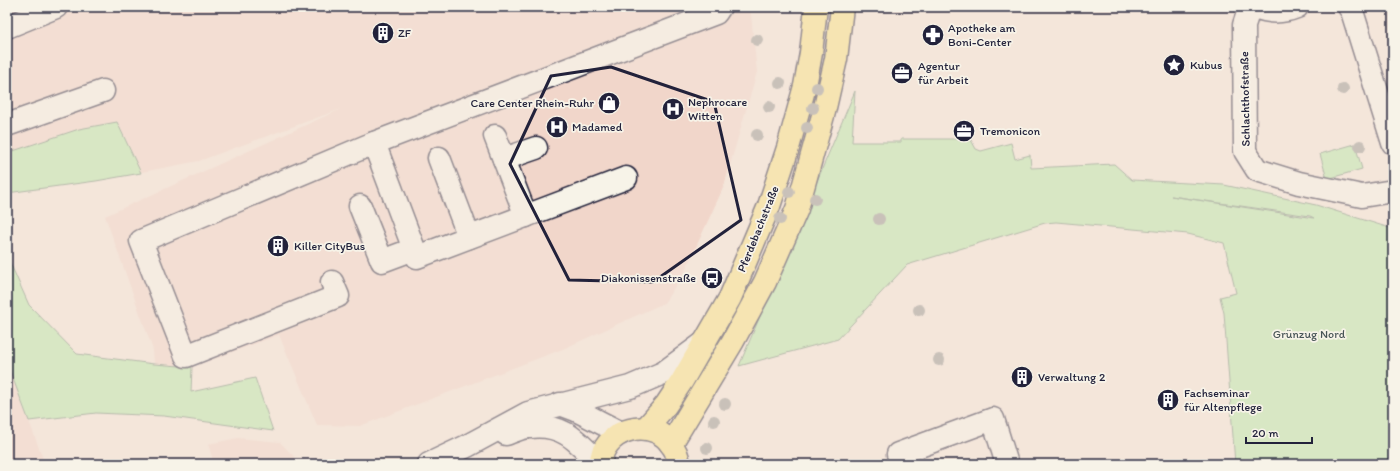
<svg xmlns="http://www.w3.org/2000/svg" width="1400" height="471" font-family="Itim,sans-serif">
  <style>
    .built { fill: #f1d6ca }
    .green { fill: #b6e9a9; stroke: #6c8672; fill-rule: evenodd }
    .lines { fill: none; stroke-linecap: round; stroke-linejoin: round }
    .minor-casing { stroke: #22223b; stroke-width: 25 }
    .major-casing { stroke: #22223b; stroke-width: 25 }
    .minor { stroke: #f7f3e8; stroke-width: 22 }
    .major { stroke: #f8e281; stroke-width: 22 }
    .tree { fill: #959691 }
    .marked { fill: none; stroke: #22223b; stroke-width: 3; stroke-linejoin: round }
    .labels { text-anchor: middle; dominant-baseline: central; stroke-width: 3.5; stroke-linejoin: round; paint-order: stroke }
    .poi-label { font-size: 12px; fill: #22223b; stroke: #f7f3e8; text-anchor: start }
    .street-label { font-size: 12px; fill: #22223b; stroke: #f7f3e8 }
    .park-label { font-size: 12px; fill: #475456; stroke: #f7f3e8 }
  </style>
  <rect width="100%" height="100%" fill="#f4e6da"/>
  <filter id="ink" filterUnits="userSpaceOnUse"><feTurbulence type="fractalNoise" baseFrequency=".025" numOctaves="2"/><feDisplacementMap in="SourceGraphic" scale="8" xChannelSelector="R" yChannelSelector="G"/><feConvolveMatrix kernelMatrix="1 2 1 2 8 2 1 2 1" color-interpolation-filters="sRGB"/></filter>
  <g filter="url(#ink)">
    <!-- built -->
    <g class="built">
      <path d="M7,7h741l3,7 6,58 -33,114 -40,87 -20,30 -101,46 -203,77 -43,-1 -38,-90 -87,32 -38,-3 -1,-14 -48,-134 236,-107 -142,52 -103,20 -89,12z"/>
      <path d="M7,363l22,58 16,43h-38z"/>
      <path d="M238,438l42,4 21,22h-87l-6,-20z"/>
    </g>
    <!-- green -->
    <g class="green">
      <path d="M855,91l-3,51h49v-3h67l3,1 5,9 5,2 30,-8 4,16 15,-4 1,13 83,-4 18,16 92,5 92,20 77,24v235h-158l-11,-151 -4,-16 16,-4 -12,-50 -36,-9 -132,-12 -11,1 -138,42 -69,74 -99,27zM1171,196l139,20 4,2z"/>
      <path d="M117,122l24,51 -45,8 -89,12v-40l72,-24z"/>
      <path d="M1355,144l7,25 -35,10 -7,-25z"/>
      <path d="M7,256l22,49 48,49 77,10 38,3 -1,25 64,-14 18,53 -109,-15 -68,-3 -67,8 -22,-58z"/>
    </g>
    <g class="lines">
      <!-- minor casing -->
      <g class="minor-casing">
        <g id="minor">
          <path d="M1250,7l-6,18 1,126 12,19 42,13 63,13 31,-5"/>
          <path d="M1255,7c14,6 27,6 42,0"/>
          <path d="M1349,7l2,1 42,135"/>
          <path d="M7,27l49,-20"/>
          <path d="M7,125l96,-34"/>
          <path d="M495,136l31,80"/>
          <path d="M374,143l43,114 209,-79"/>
          <path d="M439,158l30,79"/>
          <path d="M504,159l32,-11"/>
          <path d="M360,206l22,55 32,-12"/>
          <path d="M332,282l6,14 -152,60 -45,-115 233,-98 342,-130 4,-6"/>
          <path d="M560,404l16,6 45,23"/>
          <path d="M506,434c8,-3 16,-7 24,-7 34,-4 48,15 70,37"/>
          <path d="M898,454l95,-35 14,45"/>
          <path d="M429,464l38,-18 61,-33 102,-26 33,-14 42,-31"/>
        </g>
      </g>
      <!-- major casing -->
      <g class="major-casing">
        <g id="major">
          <path d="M646,428l20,-23 16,-24 48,-83 39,-92 19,-58 17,-62 6,-33 5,-46"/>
          <path d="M671,444l62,-103 32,-59 32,-73 27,-97 12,-53 6,-52"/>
          <path d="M600,464c1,-4 2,-9 3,-12 12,-27 51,-32 68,-8 5,6 7,13 8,20"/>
        </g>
      </g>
      <!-- minor -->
      <use href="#minor" class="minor"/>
      <!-- major -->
      <use href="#major" class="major"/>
    </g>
    <!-- trees -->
    <g class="tree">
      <circle cx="757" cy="40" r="6"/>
      <circle cx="780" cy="83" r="6"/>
      <circle cx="817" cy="88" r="6"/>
      <circle cx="1343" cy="89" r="6"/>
      <circle cx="769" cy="107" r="6"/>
      <circle cx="813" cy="108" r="6"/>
      <circle cx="807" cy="128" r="6"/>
      <circle cx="757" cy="135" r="6"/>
      <circle cx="1360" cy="146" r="6"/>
      <circle cx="789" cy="192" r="6"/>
      <circle cx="815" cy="199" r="6"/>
      <circle cx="780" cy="219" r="6"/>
      <circle cx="879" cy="219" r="6"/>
      <circle cx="919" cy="310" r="6"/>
      <circle cx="939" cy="360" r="6"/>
      <circle cx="725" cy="404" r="6"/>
      <circle cx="714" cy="421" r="6"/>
      <circle cx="707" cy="448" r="6"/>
    </g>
  </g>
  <!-- marked area -->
  <path d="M0 0H1400V471H0ZM611,67l103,35 27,118 -88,62 -84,-2 -59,-116 41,-88z" fill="#f4e6da" fill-opacity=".55" fill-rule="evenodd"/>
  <path class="marked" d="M611,67l103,35 27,118 -88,62 -84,-2 -59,-116 41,-88z"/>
  <!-- icons -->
  <defs>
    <g id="building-disc" transform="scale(1.15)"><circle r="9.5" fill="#22223b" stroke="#f7f3e8"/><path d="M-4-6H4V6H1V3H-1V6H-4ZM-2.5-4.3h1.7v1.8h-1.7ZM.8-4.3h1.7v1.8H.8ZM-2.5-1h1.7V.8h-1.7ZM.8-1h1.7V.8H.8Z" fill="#fff"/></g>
    <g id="pharmacy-disc" transform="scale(1.15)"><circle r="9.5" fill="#22223b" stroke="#f7f3e8"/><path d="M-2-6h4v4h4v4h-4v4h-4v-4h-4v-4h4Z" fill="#fff"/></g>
    <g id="sight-disc" transform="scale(1.15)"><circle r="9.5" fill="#22223b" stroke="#f7f3e8"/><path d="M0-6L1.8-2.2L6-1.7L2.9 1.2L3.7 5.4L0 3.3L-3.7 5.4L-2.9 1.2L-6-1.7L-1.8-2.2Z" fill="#fff"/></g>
    <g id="office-disc" transform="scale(1.15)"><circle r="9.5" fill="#22223b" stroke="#f7f3e8"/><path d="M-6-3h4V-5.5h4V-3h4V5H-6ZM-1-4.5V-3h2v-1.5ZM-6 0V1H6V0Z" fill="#fff"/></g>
    <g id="shop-disc" transform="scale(1.15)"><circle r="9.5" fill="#22223b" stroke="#f7f3e8"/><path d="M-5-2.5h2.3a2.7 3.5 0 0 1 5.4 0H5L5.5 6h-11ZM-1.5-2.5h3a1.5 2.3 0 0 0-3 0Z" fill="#fff"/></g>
    <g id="hospital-disc" transform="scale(1.15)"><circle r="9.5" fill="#22223b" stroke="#f7f3e8"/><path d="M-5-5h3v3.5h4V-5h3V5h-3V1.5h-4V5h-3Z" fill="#fff"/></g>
    <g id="bus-disc" transform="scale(1.15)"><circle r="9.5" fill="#22223b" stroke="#f7f3e8"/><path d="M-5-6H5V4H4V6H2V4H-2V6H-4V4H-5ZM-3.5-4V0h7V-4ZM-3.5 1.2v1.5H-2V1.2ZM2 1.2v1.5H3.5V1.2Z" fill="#fff"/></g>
  </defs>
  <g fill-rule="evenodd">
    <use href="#building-disc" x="383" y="33"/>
    <use href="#pharmacy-disc" x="933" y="35"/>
    <use href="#sight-disc" x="1174" y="65"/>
    <use href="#office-disc" x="902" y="73"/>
    <use href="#shop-disc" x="609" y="103"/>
    <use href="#hospital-disc" x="673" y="109"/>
    <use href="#hospital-disc" x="557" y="127"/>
    <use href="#office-disc" x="964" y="131"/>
    <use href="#building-disc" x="278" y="246"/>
    <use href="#bus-disc" x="712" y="278"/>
    <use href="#building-disc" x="1022" y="377"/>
    <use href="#building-disc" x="1168" y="400"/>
  </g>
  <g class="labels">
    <!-- poi labels -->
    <g class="poi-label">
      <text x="948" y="28">Apotheke am<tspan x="948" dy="14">Boni-Center</tspan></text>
      <text x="398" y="33">ZF</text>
      <text x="1190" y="65">Kubus</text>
      <text x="918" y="66">Agentur<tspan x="918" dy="14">für Arbeit</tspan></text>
      <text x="688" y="102">Nephrocare<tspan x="688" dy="14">Witten</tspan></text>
      <text x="594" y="103" text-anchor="end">Care Center Rhein-Ruhr</text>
      <text x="572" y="127">Madamed</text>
      <text x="980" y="131">Tremonicon</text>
      <text x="294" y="246">Killer CityBus</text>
      <text x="696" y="278" text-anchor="end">Diakonissenstraße</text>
      <text x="1038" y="377">Verwaltung 2</text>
      <text x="1184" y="393">Fachseminar<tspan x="1184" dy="14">für Altenpflege</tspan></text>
    </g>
    <!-- street labels -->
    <g class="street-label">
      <text transform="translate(1245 99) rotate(-91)">Schlachthofstraße</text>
      <text transform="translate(758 229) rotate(-68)">Pferdebachstraße</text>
    </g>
    <!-- park labels -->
    <g class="park-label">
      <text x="1309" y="334">Grünzug Nord</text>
    </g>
  </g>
  <!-- margin -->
  <rect width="1400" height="471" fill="none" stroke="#f7f3e8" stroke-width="24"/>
  <rect x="12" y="12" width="1376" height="447" fill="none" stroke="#22223b" stroke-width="1.5" filter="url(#ink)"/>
  <!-- scale -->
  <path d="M1246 437v6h66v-6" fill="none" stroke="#22223b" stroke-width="2"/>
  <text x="1252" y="437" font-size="12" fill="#22223b" stroke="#f7f3e8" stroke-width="3" paint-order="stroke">20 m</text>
</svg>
